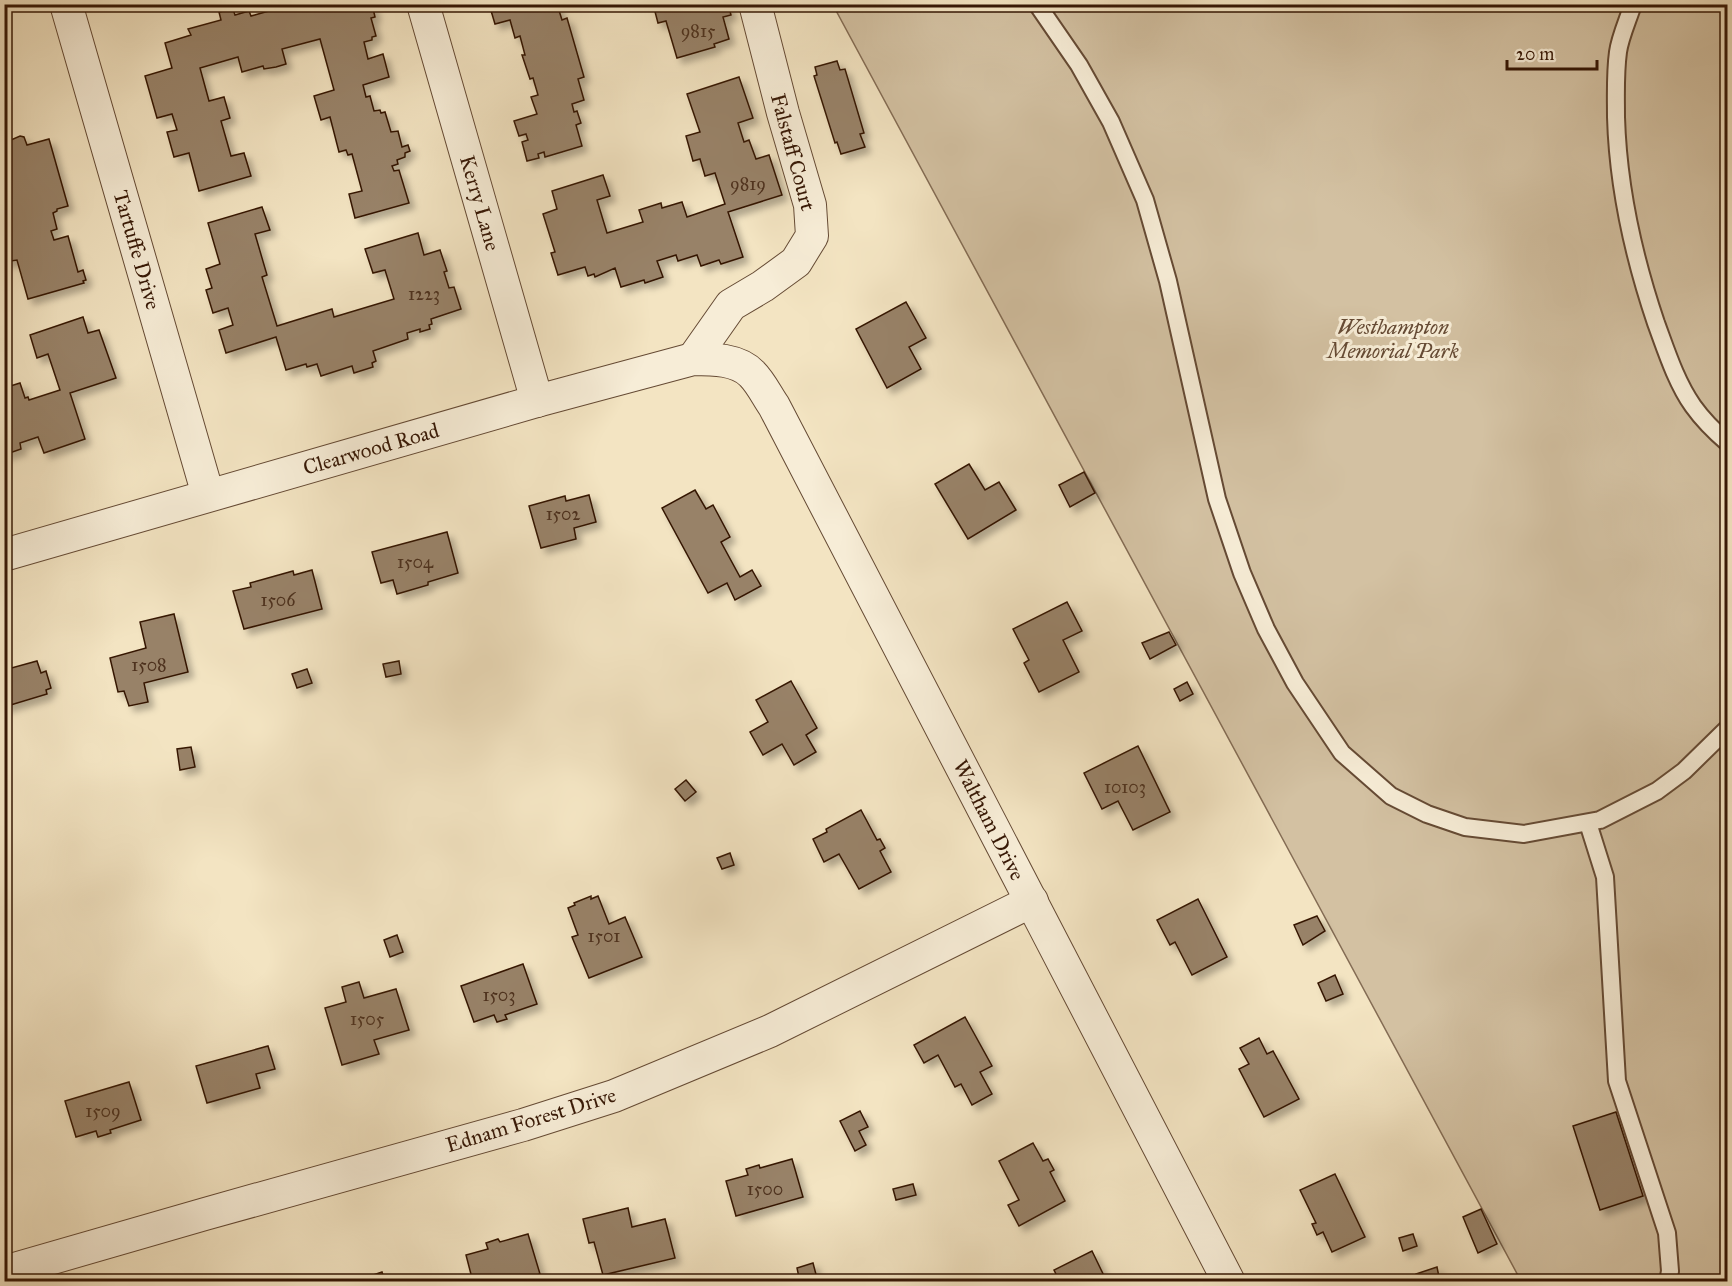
<svg xmlns="http://www.w3.org/2000/svg" width="1732" height="1286" font-family="'IM FELL Great Primer',serif">
  <style>
    .green { fill: #d3c1a2; stroke: #846c54; stroke-width: 1.5 }
    .building { fill: #988267; stroke: #361705; stroke-width: 1.5; filter: url(#shadow) }
    .lines { fill: none; stroke-linecap: round; stroke-linejoin: round }
    .service-casing { stroke: #654a34; stroke-width: 20 }
    .minor-casing { stroke: #654a34; stroke-width: 34 }
    .service { stroke: #f7edd7; stroke-width: 16 }
    .minor { stroke: #f7edd7; stroke-width: 32 }
    .labels { text-anchor: middle; dominant-baseline: central; stroke-width: 6; stroke-linejoin: round; paint-order: stroke }
    .number-label { font-size: 18px; fill: #4e321e }
    .street-label { font-size: 21px; fill: #361705; stroke: #f7edd7 }
    .park-label { font-size: 21px; font-style: italic; fill: #654a34; stroke: #f7edd7 }
  </style>
  <defs>
    <filter id="shadow"><feDropShadow dx="5.5" dy="5.5" stdDeviation="3" flood-color="#0004"/></filter>
  </defs>
  <rect width="100%" height="100%" fill="#f3e4c2"/>
  <filter id="stains"><feTurbulence type="fractalNoise" baseFrequency=".00333" numOctaves="4"/><feColorMatrix values="0 0 0 0 .2 0 0 0 0 .09 0 0 0 0 .02 0 0 0 .5 -.17"/></filter>
  <radialGradient id="worn" r=".72"><stop offset=".6" stop-color="#630" stop-opacity="0"/><stop offset="1" stop-color="#630" stop-opacity=".3"/></radialGradient>
  <!-- green -->
  <path class="green" d="M833,5h894v1276h-206z"/>
  <!-- building -->
  <g class="building">
    <path d="M267,4h105l3,13 -4,1 5,18 -4,1v3l-8,2 4,17 15,-5 6,23 -26,8 3,12 4,-1 4,15 6,-1 1,3 4,-1 6,20 7,-1 4,16 6,-2 2,6 -5,2v4l-8,3 1,4 -6,2 2,5 5,-1 10,33 -54,15 -6,-24 13,-3 -10,-37 -4,1 -2,-5 -7,2 -9,-35 -9,3 -7,-24 20,-6 -14,-51 -38,10 4,15 -10,3 -12,2 -1,-3 -21,6 -4,-15 -38,11 9,33 15,-4 6,21 -9,3 10,35 13,-3 7,23 -52,15 -10,-38 -15,4 -7,-25 10,-2 -5,-16 -15,4 -12,-42 27,-8 -7,-25 26,-8 -3,-6 33,-9 -2,-8 14,-3 2,6 14,-4 2,5 18,-5z"/>
    <path d="M489,4h68l5,16 5,-2 17,59 -6,2 6,21 -12,4 2,8 3,-1 4,12 -5,2 6,21 -37,11 -1,-5 -6,2 1,4 -12,3 -5,-19 6,-2 -2,-6 -7,2 -5,-15 23,-7 -6,-17 7,-2 -5,-17 -3,1 -8,-24h3l-5,-19 -5,2 -5,-18 -15,4z"/>
    <path d="M653,4h75l3,11 -8,2 6,22 -15,5 1,3 -38,11 -11,-37 -8,2z"/>
    <path d="M837,61l3,9 5,-1 19,64 -4,1 5,13 -24,7 -4,-12 -2,1 -21,-67 3,-1 -2,-8z"/>
    <path d="M739,77l14,41 -15,5 6,19 5,-2 7,19 13,-4 13,40 -54,17 15,45 -22,7 -2,-4 -18,6 -4,-11 -19,6 -2,-6 -19,6 6,16 -18,6 -1,-3 -23,7 -6,-19 -20,9 -1,-3 -6,2 -3,-9 -27,8 -7,-22 4,-1 -12,-38 14,-5 -5,-18 51,-16 7,21 -13,4 10,33 36,-11 -4,-12 22,-7 1,5 20,-6 5,15 38,-13 -10,-31 -10,3 -5,-17 -7,2 -7,-25 14,-4 -13,-38z"/>
    <path d="M20,136l4,1 3,8 22,-6 19,67 -11,3v2l-4,2 4,16 -6,2 3,9 14,-4 10,36 5,-2 3,10 -3,1 1,2 -56,16 -11,-39 -13,2v-45l5,-2 -5,-16v-56z"/>
    <path d="M262,207l8,23 -15,4 12,41 -5,2 15,49 55,-17 2,8 60,-18 -9,-29 -12,3 -8,-24 53,-16 6,22 16,-5 7,21 -3,1 5,16 5,-1 7,22 -30,10 1,5 -3,1 1,4 -10,3v-3l-13,4 1,6 -35,12 3,10 -4,2 1,4 -19,6 -2,-7 -31,10 -4,-12 -10,3 -1,-3 -20,6 -10,-33 -50,16 -7,-23 14,-5 -5,-17 -15,5 -7,-23 6,-2 -6,-19 14,-5 -12,-41z"/>
    <path d="M906,302l20,36 -17,9 12,22 -34,19 -31,-59z"/>
    <path d="M83,317l5,16 11,-3 17,48 -46,15 15,46 -41,14 -6,-16 -18,6 1,6 -17,6v-67l16,-5 5,15 3,-1 1,3 31,-10 -12,-36 -11,4 -7,-23z"/>
    <path d="M969,464l16,26 14,-8 17,28 -48,29 -33,-55z"/>
    <path d="M1084,472l11,21 -25,14 -11,-22z"/>
    <path d="M695,490l11,19 7,-4 17,32 -9,5 19,35 12,-7 9,16 -26,14 -8,-17 -19,10 -46,-85z"/>
    <path d="M589,495l7,27 -22,6 2,11 -35,9 -12,-42 36,-10 1,5z"/>
    <path d="M447,532l11,41 -30,9v3l-31,9 -4,-14 -12,3 -9,-31z"/>
    <path d="M312,570l10,39 -78,20 -11,-38 18,-4 -1,-4 43,-12 1,4z"/>
    <path d="M1067,602l15,29 -19,9 16,32 -40,20 -15,-29 5,-3 -16,-31z"/>
    <path d="M174,614l14,58 -44,11 4,19 -19,4 -5,-15 -6,1 -8,-34 36,-10 -6,-26z"/>
    <path d="M1169,632l7,13 -26,14 -8,-16z"/>
    <path d="M37,661l4,12 5,-2 5,17 -5,2 1,4 -43,13v-37z"/>
    <path d="M399,661l2,13 -15,3 -3,-13z"/>
    <path d="M307,669l5,14 -15,5 -5,-14z"/>
    <path d="M791,681l26,47 -11,7 10,17 -22,13 -12,-21 -19,11 -13,-23 18,-10 -12,-22z"/>
    <path d="M1187,682l6,12 -13,7 -6,-12z"/>
    <path d="M1138,746l32,66 -37,18 -15,-29 -16,8 -18,-36z"/>
    <path d="M191,747l4,20 -15,3 -3,-21z"/>
    <path d="M686,780l10,12 -11,9 -10,-12z"/>
    <path d="M861,810l16,30 3,-1 5,9 -5,3 11,21 -32,17 -20,-35 -15,8 -11,-23 14,-7 -1,-3z"/>
    <path d="M730,853l4,12 -12,4 -5,-11z"/>
    <path d="M591,896v3l7,-3 11,28 16,-7 17,40 -53,21 -17,-41 6,-2 -10,-27 7,-3 -1,-2z"/>
    <path d="M1198,899l29,58 -35,18 -17,-33 -5,3 -13,-25z"/>
    <path d="M1317,916l8,15 -22,14 -9,-20z"/>
    <path d="M397,935l6,17 -13,5 -6,-17z"/>
    <path d="M523,964l14,40 -32,11 2,4 -10,3 -3,-7 -20,7 -13,-36z"/>
    <path d="M1335,975l8,19 -17,7 -8,-18z"/>
    <path d="M359,982l5,16 32,-9 13,41 -35,10 5,14 -37,11 -17,-57 21,-6 -4,-15z"/>
    <path d="M965,1017l27,49 -12,6 12,22 -20,11 -11,-21 -6,3 -17,-32 -14,8 -10,-18z"/>
    <path d="M1259,1038l8,16 6,-3 26,48 -35,18 -25,-48 10,-5 -9,-16z"/>
    <path d="M268,1046l7,23 -19,5 4,14 -53,15 -11,-37z"/>
    <path d="M129,1082l12,38 -31,10 1,3 -13,4 -2,-6 -20,6 -11,-36z"/>
    <path d="M860,1111l8,16 -9,4 7,14 -11,6 -15,-30z"/>
    <path d="M1616,1112l27,84 -43,14 -27,-84z"/>
    <path d="M1033,1143l10,18 5,-2 6,11 -4,2 15,29 -46,25 -11,-21 11,-5 -20,-39z"/>
    <path d="M792,1159l11,38 -67,19 -10,-35 22,-6 -2,-6 13,-4 1,3z"/>
    <path d="M1335,1174l30,63 -33,15 -9,-20 -6,3 -5,-11 4,-1 -16,-33z"/>
    <path d="M913,1184l3,11 -20,5 -3,-11z"/>
    <path d="M628,1208l4,19 33,-8 10,39 -72,17 -9,-33 -5,1 -6,-24z"/>
    <path d="M1481,1209l16,35 -19,9 -15,-36z"/>
    <path d="M528,1234l12,40 -26,8h-41l-7,-27 22,-6 -2,-6 12,-4 2,3z"/>
    <path d="M1413,1234l4,12 -14,5 -4,-13z"/>
    <path d="M1092,1251l15,31h-47l-6,-12z"/>
    <path d="M813,1263l5,19h-18l-3,-14z"/>
    <path d="M1437,1267l3,15h-22l-2,-8z"/>
    <path d="M382,1272l3,10h-32z"/>
  </g>
  <g class="lines">
    <!-- service casing -->
    <g class="service-casing">
      <g id="service">
        <path d="M1037,4l42,61 32,57 34,78 23,81 49,218 25,74 24,56 29,54 47,70 49,43 36,18 38,13 59,7 76,-14 57,-29 27,-20 44,-43"/>
        <path d="M1633,4c-5,16 -13,33 -15,48 -3,22 -2,43 -2,65 2,71 17,138 40,206 10,27 20,59 37,83 10,14 22,26 35,37"/>
        <path d="M1588,823l17,54 12,204 50,152 3,38 -2,11"/>
      </g>
    </g>
    <!-- minor casing -->
    <g class="minor-casing">
      <g id="minor">
        <path d="M66,4l142,491"/>
        <path d="M423,4l114,397"/>
        <path d="M693,359l38,-54 32,-19 33,-24 16,-26 -2,-31 -27,-92 -28,-109"/>
        <path d="M4,555l533,-154 156,-42c19,0 45,0 59,15 9,9 15,22 22,32l455,876"/>
        <path d="M4,1272l201,-58 318,-89 91,-29 156,-65 262,-130"/>
      </g>
    </g>
    <!-- service -->
    <use href="#service" class="service"/>
    <!-- minor -->
    <use href="#minor" class="minor"/>
  </g>
  <g class="labels">
    <!-- number labels -->
    <g class="number-label">
      <text x="698" y="31">9815</text>
      <text x="748" y="184">9819</text>
      <text x="424" y="294">1223</text>
      <text x="563" y="514">1502</text>
      <text x="415" y="562">1504</text>
      <text x="278" y="600">1506</text>
      <text x="149" y="665">1508</text>
      <text x="1125" y="787">10103</text>
      <text x="604" y="936">1501</text>
      <text x="499" y="995">1503</text>
      <text x="367" y="1019">1505</text>
      <text x="103" y="1111">1509</text>
      <text x="765" y="1189">1500</text>
    </g>
    <!-- street labels -->
    <g class="street-label">
      <text transform="translate(793 152) rotate(75)">Falstaff Court</text>
      <text transform="translate(480 203) rotate(74)">Kerry Lane</text>
      <text transform="translate(137 250) rotate(74)">Tartuffe Drive</text>
      <text transform="translate(371 449) rotate(-16)">Clearwood Road</text>
      <text transform="translate(989 820) rotate(63)">Waltham Drive</text>
      <text transform="translate(531 1120) rotate(-17)">Ednam Forest Drive</text>
    </g>
    <!-- park labels -->
    <g class="park-label">
      <text x="1393" y="327">Westhampton<tspan x="1393" dy="24">Memorial Park</tspan></text>
    </g>
  </g>
  <!-- margin -->
  <rect width="1732" height="1286" fill="none" stroke="#f3e4c2" stroke-width="24"/>
  <rect x="6" y="6" width="1720" height="1274" fill="none" stroke="#361705" stroke-width="3"/>
  <rect x="12" y="12" width="1708" height="1262" fill="none" stroke="#361705" stroke-width="1.5"/>
  <!-- scale -->
  <path d="M1507 60v9h90v-9" fill="none" stroke="#361705" stroke-width="3"/>
  <text x="1516" y="60" font-size="18" fill="#361705" stroke="#f7edd7" stroke-width="4.5" paint-order="stroke">20 m</text>
  <rect width="100%" height="100%" filter="url(#stains)"/>
  <rect width="100%" height="100%" fill="url(#worn)"/>
</svg>
